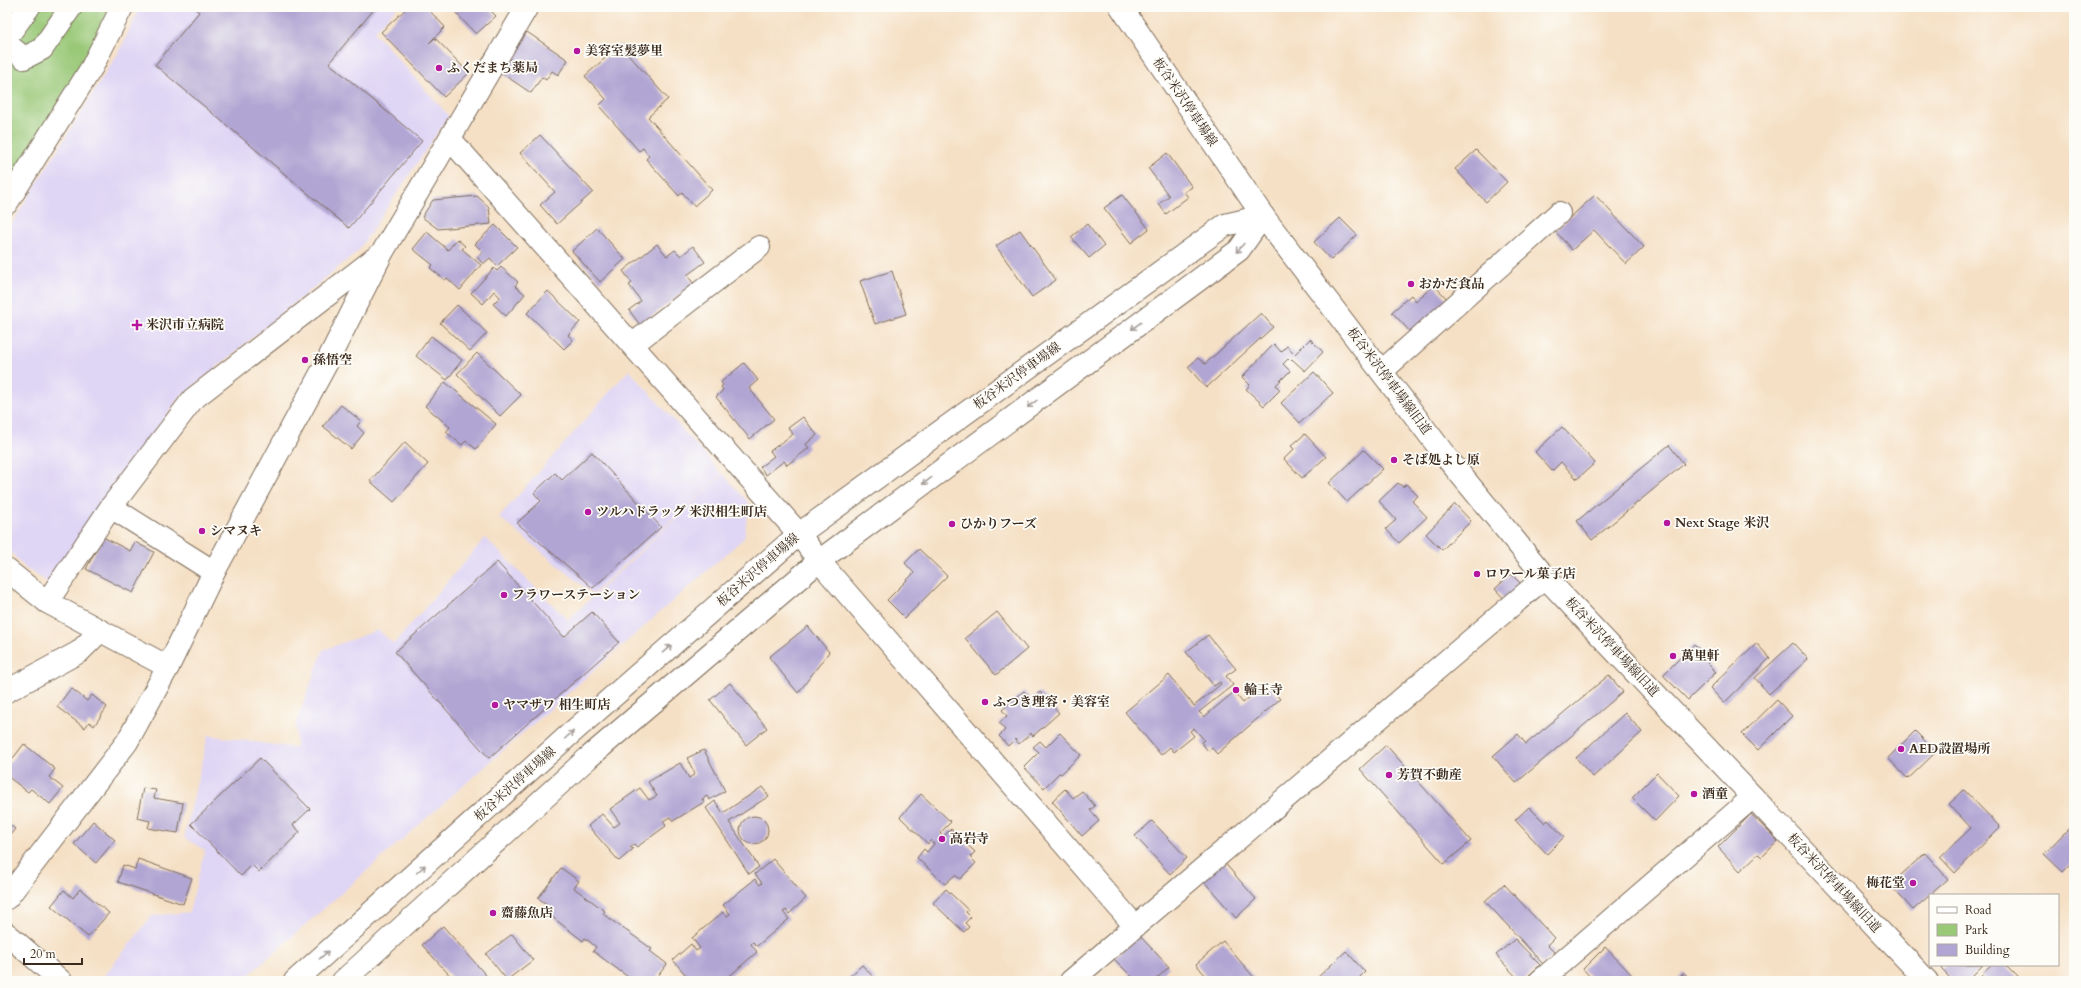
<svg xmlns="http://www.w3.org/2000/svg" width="2081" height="988" font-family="Cardo,'Noto Serif JP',serif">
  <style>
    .built { fill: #dfd5f5 }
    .green { fill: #99c877; stroke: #6a794a }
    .building { fill: #b1a5d3 }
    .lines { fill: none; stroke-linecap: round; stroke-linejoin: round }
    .minor-casing { stroke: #7c6a58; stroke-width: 24 }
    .major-casing { stroke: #7c6a58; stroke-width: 24 }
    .minor { stroke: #fff; stroke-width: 22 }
    .major { stroke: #fff; stroke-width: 22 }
    .oneway { stroke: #a79f9a }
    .poi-dot { fill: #b5179e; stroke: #fdfcf7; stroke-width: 1.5 }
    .labels { text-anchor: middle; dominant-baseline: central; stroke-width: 3.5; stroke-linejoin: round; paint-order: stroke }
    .poi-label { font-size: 13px; font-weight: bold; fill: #3b2a1e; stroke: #fdfcf7; text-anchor: start }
    .street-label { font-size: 13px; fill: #3b2a1e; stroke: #fdfcf7 }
  </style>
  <rect width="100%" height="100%" fill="#fdfcf7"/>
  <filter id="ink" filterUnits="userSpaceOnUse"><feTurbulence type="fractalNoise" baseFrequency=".025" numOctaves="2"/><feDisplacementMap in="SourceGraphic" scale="8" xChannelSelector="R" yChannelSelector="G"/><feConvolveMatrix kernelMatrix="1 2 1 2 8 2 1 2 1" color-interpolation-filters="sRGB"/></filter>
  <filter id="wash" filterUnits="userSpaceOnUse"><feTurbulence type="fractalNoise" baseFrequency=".012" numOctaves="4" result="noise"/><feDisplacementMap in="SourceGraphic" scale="16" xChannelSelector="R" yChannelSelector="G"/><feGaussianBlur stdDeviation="0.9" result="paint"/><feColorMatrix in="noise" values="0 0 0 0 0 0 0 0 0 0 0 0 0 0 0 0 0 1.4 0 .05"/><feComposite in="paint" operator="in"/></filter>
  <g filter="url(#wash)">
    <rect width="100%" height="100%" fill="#f5e0c5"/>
    <!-- built -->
    <g class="built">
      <path d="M140,7h257l-23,25 75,84 -91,135 -180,148 -129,184 -24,-15 -18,-20v-317l113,-181z"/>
      <path d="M629,370l93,104 -129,120 -94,-77z"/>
      <path d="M723,474l26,29 -5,35 -502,443h-142l52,-65 37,-4 16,-62 -21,-12 24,-103 88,13v-25l27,-73 55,-20 16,14 91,-106 83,82z"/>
    </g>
    <!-- green -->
    <path class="green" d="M7,7h107l-107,186z"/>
    <g id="blocks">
      <!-- building -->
      <g class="building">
        <path d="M193,7h183l-47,56 93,78 -73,87 -194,-163 44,-53z"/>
        <path d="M408,7h18l19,20 -16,16 6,-5 34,35 -25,24 -63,-65z"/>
        <path d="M450,7h37l9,9 -20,18z"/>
        <path d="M527,32l41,28 -10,15 -6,-4 -6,9 -4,-3 -11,16 -31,-21z"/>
        <path d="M620,45l48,54 -20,18 64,73 -18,16 -12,-14 -3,4 -33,-37 3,-3 -6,-8 -4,3 -40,-45 7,-7 -21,-23z"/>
        <path d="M540,135l53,57 -36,32 -17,-19 15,-13 -35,-39z"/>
        <path d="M1476,150l31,32 -21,20 -31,-33z"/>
        <path d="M1167,153l25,34 -8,5 4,5 -22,17 -7,-10 10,-8 -21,-28z"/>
        <path d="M1122,195l27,34 -18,14 -27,-35z"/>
        <path d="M1595,195l49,52 -18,17 -32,-34 -22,20 -17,-19z"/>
        <path d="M477,196l12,11 2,17 -53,5 -16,-12 11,-17z"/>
        <path d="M1340,218l17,17 -26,25 -17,-18z"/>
        <path d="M1087,224l17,22 -15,12 -18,-21z"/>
        <path d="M495,225l22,22 -20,19 -7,-8 -7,6 -6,-7 6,-5 -8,-8z"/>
        <path d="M597,228l28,31 -25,23 -28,-31z"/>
        <path d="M1020,230l36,50 -24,17 -36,-51z"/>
        <path d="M427,232l21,18 9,-11 8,7 -3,3 19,16 -21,25 -13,-12 -2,2 -15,-12 3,-3 -20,-16z"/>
        <path d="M657,244l10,12 8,-6 6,6 12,-10 12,16 -18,13 7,9 -54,41 -11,-15 12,-9 -12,-16 3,-2 -9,-12z"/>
        <path d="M501,267l17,15 -3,4 10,8 -19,22 -13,-12 7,-7 -6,-6 -11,13 -12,-11 23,-25 3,3z"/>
        <path d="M892,271l14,43 -31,10 -15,-43z"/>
        <path d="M1434,285l16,17 -37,33 -21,-23 19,-17 5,6z"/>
        <path d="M548,291l32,31 -12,13 5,5 -9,9 -37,-36z"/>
        <path d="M457,305l30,28 -17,18 -30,-28z"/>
        <path d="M1261,313l12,14 -67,61 -18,-21 10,-9 7,6z"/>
        <path d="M431,336l31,24 -15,20 -31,-24z"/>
        <path d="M1310,339l13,13 -18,19 -13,-12 -2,2 -2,-2 -5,5 7,7 -14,14 4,5 -16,16 -18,-17 4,-4 -8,-8 32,-33 7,8 6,-6 8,8z"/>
        <path d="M477,353l44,42 -21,21 -43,-42z"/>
        <path d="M744,363l14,17 -9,8 25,31 -24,20 -34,-42 7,-7 -2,-3 2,-2 -2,-3z"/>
        <path d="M1314,372l19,21 -33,30 -19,-20z"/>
        <path d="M445,382l51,42 -20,25 -10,-8 -4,4 -16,-13 4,-5 -25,-21z"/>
        <path d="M341,405l20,16 -4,5 7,7 -13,16 -28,-23z"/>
        <path d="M803,417l14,18 -11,9 3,4 -22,17 -3,-4 -18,14 -6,-8 14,-11 -4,-5 23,-17 -5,-6z"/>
        <path d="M1562,427l33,36 -18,16 -16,-17 -9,9 -17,-19z"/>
        <path d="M1305,434l21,23 -24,21 -18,-19 10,-10 -3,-3z"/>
        <path d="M405,442l23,22 -34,38 -24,-21z"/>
        <path d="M1669,445l15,19 -92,76 -15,-19z"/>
        <path d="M1364,450l19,19 -36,33 -18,-19z"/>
        <path d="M592,452l69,75 -68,61 -76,-65 24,-22 -7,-8 21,-20 7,7z"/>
        <path d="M1398,483l5,4 3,-3 12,12 -6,5 15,16 -28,26 -13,-14 10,-9 -17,-19z"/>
        <path d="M1455,504l16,17 -29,29 -16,-16z"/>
        <path d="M103,537l27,14 5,-9 19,10 -21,41 -47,-24z"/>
        <path d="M919,549l28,27 -42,42 -18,-18 27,-27 -9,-10z"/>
        <path d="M497,562l67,75 28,-25 27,30 -130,116 -94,-106z"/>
        <path d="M1511,574l13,13 -17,15 -12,-13z"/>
        <path d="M997,612l30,37 -31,26 -31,-37z"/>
        <path d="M808,626l21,26 -31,41 -29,-36z"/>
        <path d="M1208,635l28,34 -10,7 7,9 -34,27 5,5 30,-25 9,11 23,-20 14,16 -63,55 -5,-6 -4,3 -7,-9 3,-2 -10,-12 -4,3 4,5 -20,16 -4,-5 -9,8 -36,-43 44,-37 25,31 27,-22 -1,-2 -6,4 -28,-34z"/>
        <path d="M1756,643l14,15 -46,45 -14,-15z"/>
        <path d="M1793,643l15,16 -39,35 -14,-16z"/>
        <path d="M1694,644l16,16 -3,3 9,9 -28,28 -25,-25z"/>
        <path d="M1609,675l14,17 -107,91 -23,-27 25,-22 8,10z"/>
        <path d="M730,683l37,45 -21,17 -36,-45z"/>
        <path d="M71,688l16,13 5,-6 15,12 -13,19 -5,-4 -4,6 -28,-21z"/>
        <path d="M1024,691l7,8 9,-7 19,21 -26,23 -2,-3 -12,11 -4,-5 -7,7 -9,-10 6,-6 -6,-7 8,-7 -5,-6z"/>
        <path d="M1777,700l15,16 -34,34 -16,-16z"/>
        <path d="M1625,713l17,19 -49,45 -17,-19z"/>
        <path d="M1915,731l21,21 -28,27 -20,-21z"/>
        <path d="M1060,733l21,22 -20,19 -2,-1 -15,15 -20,-21 15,-15 -6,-5 7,-6 6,6z"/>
        <path d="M24,744l31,25 -6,8 14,11 -13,16 -19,-15 -3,3 -21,-16v-10z"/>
        <path d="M1386,745l85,96 -27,23 -84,-95z"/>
        <path d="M704,750l21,41 -16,9 -2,-4 -5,3 2,3 -31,19 -3,-4 -7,4 3,5 -29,21 -3,-3 -4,3 3,2 -14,12 -31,-35 14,-12 12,13 6,-4 -10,-14 30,-21 9,12 8,-4 -9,-14 32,-19 9,15 6,-4 -8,-16z"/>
        <path d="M260,758l50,51 -17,16 7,7 -41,40 -7,-7 -11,11 -50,-52z"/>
        <path d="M1657,773l22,23 -24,25 -23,-23z"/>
        <path d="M762,787l7,9 -40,26 30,45 -10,7 -43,-66 9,-7 8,12z"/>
        <path d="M143,788l13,2 -2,8 29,5 -5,30 -30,-5 2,-7 -13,-3z"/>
        <path d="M1065,789l8,9 9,-7 13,15 -5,4 9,11 -17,15 -30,-35z"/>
        <path d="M1964,790l36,37 -45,46 -15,-16 31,-29 -22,-24z"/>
        <path d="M921,794l30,28 -11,11 3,4 8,-8 24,23 -5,5 6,6 -16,16 -5,-4 -10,9 -28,-26 7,-9 3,3 7,-8 -3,-4 -3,4 -28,-27z"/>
        <path d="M1529,807l16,16 3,-3 16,17 -17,17 -32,-34z"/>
        <path d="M1751,814l27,27 -16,16 -4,-3 -18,17 -22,-24z"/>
        <circle cx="754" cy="830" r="14"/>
        <path d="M93,821l22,19 -19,23 -22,-19z"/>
        <path d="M1152,821l35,37 -17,16 -35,-38z"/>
        <path d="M7,822l8,7 -8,10z"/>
        <path d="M2074,823v38l-11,11 -19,-18z"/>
        <path d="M1925,853l23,26 -35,31 -23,-25z"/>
        <path d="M138,859l54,19 -9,26 -65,-22 5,-17 12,4z"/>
        <path d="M773,859l33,39 -17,16 -3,-4 -3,2 6,7 -32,27 -4,-4 -2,2 6,8 -31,27 -3,-3 -3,2 2,3h-31l-18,-21 18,-16 5,7 4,-3 -8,-10 31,-26 4,4 3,-2 -7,-9 32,-26 5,6 2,-2 -7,-9z"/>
        <path d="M1222,860l34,39 -20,19 -35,-40z"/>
        <path d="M561,868l18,13 -5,7 31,23 -2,3 49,35 -2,2 17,13 -13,17h-28l2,-4 -35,-26 3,-4 -11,-9 -2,3 -36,-28 4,-6 -13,-9z"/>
        <path d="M1504,884l50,54 -7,7 8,8 -12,11 -58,-63z"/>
        <path d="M80,889l29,24 -21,24 -37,-31 13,-16 9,8z"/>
        <path d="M946,889l22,21 -2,2 5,5 -6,6 4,4 -5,5 -31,-29z"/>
        <path d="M443,926l48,55h-36l-33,-36z"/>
        <path d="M512,934l21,26 -26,20 -21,-26z"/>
        <path d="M1139,935l30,32 -15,14h-18l-22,-22z"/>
        <path d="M1515,939l25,26 -17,16h-3l-24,-26z"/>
        <path d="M1223,941l34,40h-47l-14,-17z"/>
        <path d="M1605,947l30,31 -3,3h-38l-11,-12z"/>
        <path d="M1346,951l19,21 -9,9h-38l-2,-2z"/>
        <path d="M862,965l15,16h-30l-1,-1z"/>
        <path d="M1945,965h38l-16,16h-14l-12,-12z"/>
        <path d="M1992,965h13l16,16h-34l-6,-6z"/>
        <path d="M1684,973l7,8h-15z"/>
      </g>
    </g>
  </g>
  <g filter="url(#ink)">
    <use href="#blocks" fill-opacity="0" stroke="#7c6a58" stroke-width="1"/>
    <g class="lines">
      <!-- minor casing -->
      <g class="minor-casing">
        <g id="minor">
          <path d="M7,37l22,-30"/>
          <path d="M7,44l17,14 18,-9 29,-42"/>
          <path d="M450,139l349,395 20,27 316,365"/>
          <path d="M7,203l85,-136 30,-60"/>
          <path d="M1263,216l184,242 98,119 382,404"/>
          <path d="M633,344l126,-97"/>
          <path d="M1382,371l177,-158"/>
          <path d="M111,507l82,-108 185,-143"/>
          <path d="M7,570l40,32 121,65"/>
          <path d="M47,602l64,-95 103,65"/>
          <path d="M7,691l72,-39 21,-21"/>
          <path d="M7,898l120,-156 41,-75 46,-95 112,-208 56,-111 145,-246"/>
          <path d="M7,934l54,47"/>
          <path d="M1071,981l474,-404"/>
          <path d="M1540,981l213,-184"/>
        </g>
      </g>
      <!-- major casing -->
      <g class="major-casing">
        <g id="major">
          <path d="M1121,7l142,209"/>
          <path d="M295,981l274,-246 230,-201 426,-309 38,-9"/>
          <path d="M343,981l245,-223 231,-197 420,-311 24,-34"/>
        </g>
      </g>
      <!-- minor -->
      <use href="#minor" class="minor"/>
      <!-- major -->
      <use href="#major" class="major"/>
    </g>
    <!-- one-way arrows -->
    <defs><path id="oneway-shaft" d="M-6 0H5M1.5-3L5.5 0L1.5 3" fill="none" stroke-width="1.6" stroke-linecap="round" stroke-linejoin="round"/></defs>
    <g class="oneway">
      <use href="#oneway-shaft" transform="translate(1240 248) rotate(131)"/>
      <use href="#oneway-shaft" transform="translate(1136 326) rotate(143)"/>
      <use href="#oneway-shaft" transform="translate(1032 404) rotate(143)"/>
      <use href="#oneway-shaft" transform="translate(927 481) rotate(143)"/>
      <use href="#oneway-shaft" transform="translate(667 649) rotate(-41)"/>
      <use href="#oneway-shaft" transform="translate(569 735) rotate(-42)"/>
      <use href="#oneway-shaft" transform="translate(421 869) rotate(-42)"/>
      <use href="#oneway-shaft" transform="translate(324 955) rotate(-41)"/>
    </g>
  </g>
  <!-- markers -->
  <g class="poi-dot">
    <circle cx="577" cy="51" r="4"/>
    <circle cx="439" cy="68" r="4"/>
    <circle cx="1411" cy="284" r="4"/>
    <path d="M135 319h4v4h4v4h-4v4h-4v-4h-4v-4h4z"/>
    <circle cx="305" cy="360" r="4"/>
    <circle cx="1394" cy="460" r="4"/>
    <circle cx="588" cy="512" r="4"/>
    <circle cx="1667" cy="523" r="4"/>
    <circle cx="952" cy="524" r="4"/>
    <circle cx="202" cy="531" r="4"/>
    <circle cx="1477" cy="574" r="4"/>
    <circle cx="504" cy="595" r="4"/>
    <circle cx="1673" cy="656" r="4"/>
    <circle cx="1236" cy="690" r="4"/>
    <circle cx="985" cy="702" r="4"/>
    <circle cx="495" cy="705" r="4"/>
    <circle cx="1901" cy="749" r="4"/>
    <circle cx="1389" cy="775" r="4"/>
    <circle cx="1694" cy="794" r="4"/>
    <circle cx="942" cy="839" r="4"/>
    <circle cx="1913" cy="883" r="4"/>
    <circle cx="493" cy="913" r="4"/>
  </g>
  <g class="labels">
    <!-- poi labels -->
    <g class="poi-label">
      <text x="585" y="51">美容室髪夢里</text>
      <text x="447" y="68">ふくだまち薬局</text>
      <text x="1419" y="284">おかだ食品</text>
      <text x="146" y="325">米沢市立病院</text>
      <text x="313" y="360">孫悟空</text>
      <text x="1402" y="460">そば処よし原</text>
      <text x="596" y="512">ツルハドラッグ 米沢相生町店</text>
      <text x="1675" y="523">Next Stage 米沢</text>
      <text x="960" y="524">ひかりフーズ</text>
      <text x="210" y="531">シマヌキ</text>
      <text x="1485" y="574">ロワール菓子店</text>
      <text x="512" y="595">フラワーステーション</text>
      <text x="1681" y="656">萬里軒</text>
      <text x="1244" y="690">輪王寺</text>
      <text x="993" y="702">ふつき理容・美容室</text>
      <text x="503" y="705">ヤマザワ 相生町店</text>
      <text x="1909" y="749">AED設置場所</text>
      <text x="1397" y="775">芳賀不動産</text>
      <text x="1702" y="794">酒童</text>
      <text x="950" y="839">高岩寺</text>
      <text x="1905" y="883" text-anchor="end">梅花堂</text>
      <text x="501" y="913">齋藤魚店</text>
    </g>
    <!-- street labels -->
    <g class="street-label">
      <text transform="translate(1185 102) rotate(56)">板谷米沢停車場線</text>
      <text transform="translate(1017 376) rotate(-36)">板谷米沢停車場線</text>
      <text transform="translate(1389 381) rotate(53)">板谷米沢停車場線旧道</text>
      <text transform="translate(758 570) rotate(-41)">板谷米沢停車場線</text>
      <text transform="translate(1612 647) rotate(47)">板谷米沢停車場線旧道</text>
      <text transform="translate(515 784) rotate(-42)">板谷米沢停車場線</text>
      <text transform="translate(1834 883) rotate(47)">板谷米沢停車場線旧道</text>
    </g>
  </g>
  <!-- margin -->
  <rect width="2081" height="988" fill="none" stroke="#fdfcf7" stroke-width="24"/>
  <!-- legend -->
  <rect x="1929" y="894" width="130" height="72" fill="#fdfcf7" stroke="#afa8a0"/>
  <rect x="1937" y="907" width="20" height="6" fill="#ffffff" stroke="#afa8a0"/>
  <text x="1965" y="914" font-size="12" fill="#3b2a1e">Road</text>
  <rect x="1937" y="924" width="20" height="12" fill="#99c877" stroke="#afa8a0"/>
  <text x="1965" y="934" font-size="12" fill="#3b2a1e">Park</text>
  <rect x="1937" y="944" width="20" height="12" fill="#b1a5d3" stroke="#afa8a0"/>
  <text x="1965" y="954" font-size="12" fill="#3b2a1e">Building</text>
  <!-- scale -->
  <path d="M24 958v6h58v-6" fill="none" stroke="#3b2a1e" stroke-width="2"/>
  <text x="30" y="958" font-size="12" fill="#3b2a1e" stroke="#fdfcf7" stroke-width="3" paint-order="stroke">20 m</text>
</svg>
